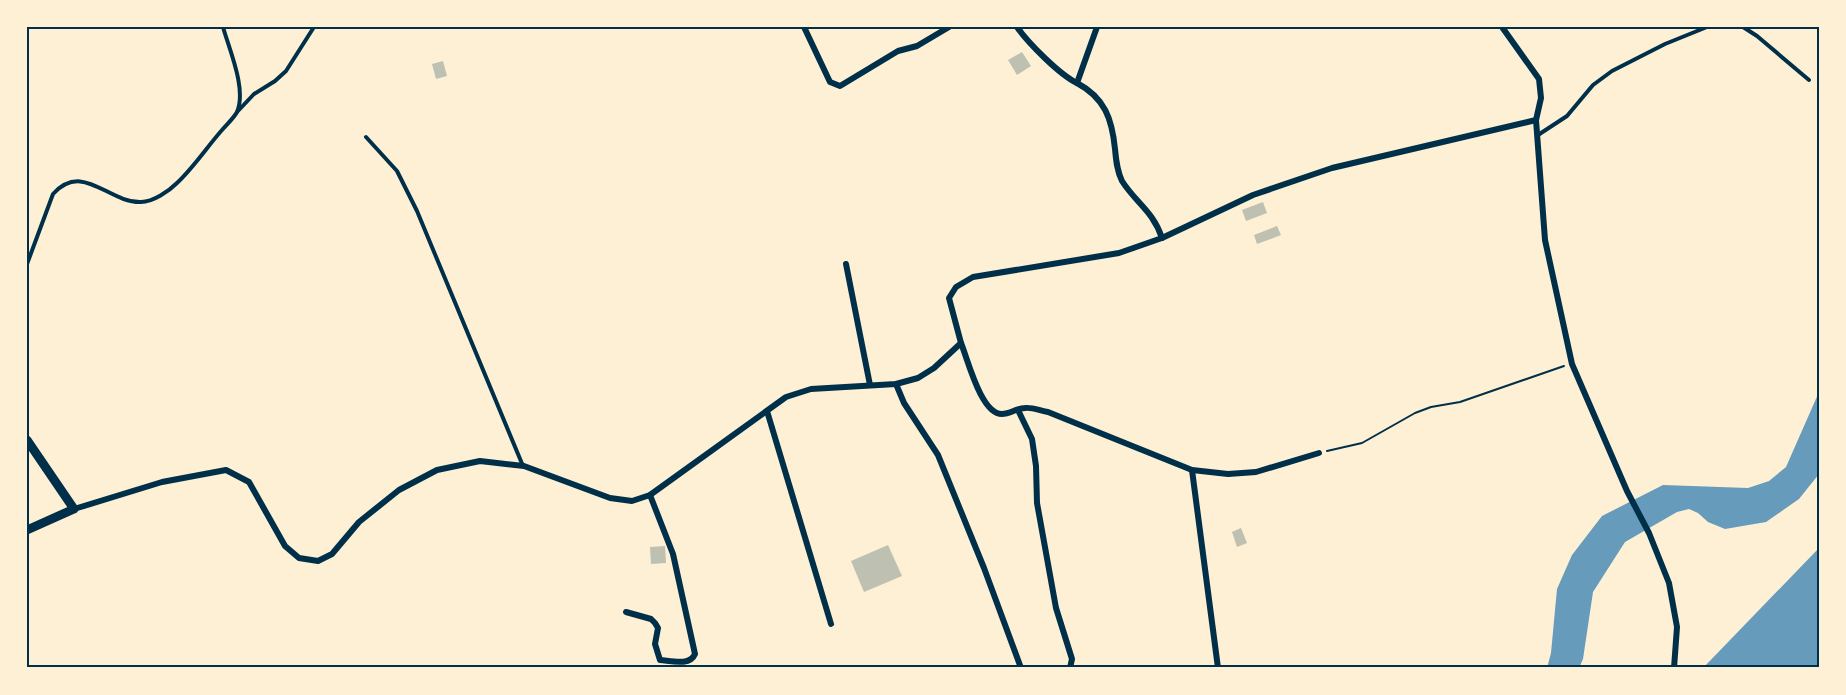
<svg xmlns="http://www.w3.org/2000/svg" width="1846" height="695" font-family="'PT Sans Narrow',sans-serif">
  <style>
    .water { fill: #669bbc }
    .building { fill: #bec0b2 }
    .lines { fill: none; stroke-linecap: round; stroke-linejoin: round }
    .path { stroke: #003049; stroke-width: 2 }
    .service { stroke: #003049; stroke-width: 4 }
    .minor { stroke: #003049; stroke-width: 6 }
    .tertiary { stroke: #003049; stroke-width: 9 }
    .neatline { fill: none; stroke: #003049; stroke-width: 2 }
  </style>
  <rect width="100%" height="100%" fill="#fdf0d5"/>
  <!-- water -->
  <g class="water">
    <path d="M1819,392v82l-20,25 -33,23 -41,7 -17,-7 -10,-9 -9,-4 -12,3 -52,30 -32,50 -10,67 -4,9h-32l4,-15 6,-64 15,-34 30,-39 61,-31 85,3 21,-7 17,-14z"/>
    <path d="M1819,548v120h-116z"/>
  </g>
  <!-- building -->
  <g class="building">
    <path d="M1022,52l9,14 -14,9 -9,-15z"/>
    <path d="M443,61l4,15 -11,3 -4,-15z"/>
    <path d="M1263,202l4,11 -21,8 -4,-11z"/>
    <path d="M1277,226l4,9 -24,9 -3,-9z"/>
    <path d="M1241,528l6,15 -10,4 -5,-15z"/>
    <path d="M888,545l14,31 -38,16 -13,-31z"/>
    <path d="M665,546l1,17 -15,1 -1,-17z"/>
  </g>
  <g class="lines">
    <!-- path -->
    <path class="path" d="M1327,451l35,-8 53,-30 16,-6 29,-5 104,-36"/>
    <!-- service -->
    <g class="service">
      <path d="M1743,27l14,9 52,44"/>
      <path d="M237,112l17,-18 21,-13 11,-10 28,-44"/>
      <path d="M1538,135l29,-19 26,-31 19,-14 53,-27 42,-17"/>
      <path d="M366,137l31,34 20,40 106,255"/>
      <path d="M27,264l26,-70c30,-33 55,9 88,8 12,0 28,-11 36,-19 17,-16 30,-36 45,-53 4,-5 12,-12 15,-18 10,-23 -8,-63 -14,-85"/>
    </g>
    <!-- minor -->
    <g class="minor">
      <path d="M804,27l26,55 10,4 58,-35 19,-5 32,-19"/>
      <path d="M1017,27c11,16 43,48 60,56"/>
      <path d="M1097,27l-20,56c28,15 35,36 38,66 1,11 2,22 7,32 14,22 31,30 40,57"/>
      <path d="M1536,120l9,120 27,124 55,127 22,42 20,50 8,44 -3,41"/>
      <path d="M846,264l24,121"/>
      <path d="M961,343c7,17 20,71 41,71 8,0 15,-6 23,-6 7,-1 16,3 23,4l144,58 36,4 28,-2 63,-19"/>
      <path d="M896,384l8,19 34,52 46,113 37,100"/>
      <path d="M1018,410l14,29 4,27 1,37 19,105 16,51 -2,9"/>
      <path d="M767,411l64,213"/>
      <path d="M1192,470l26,198"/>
      <path d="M74,509l88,-27 64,-12 23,12 36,64 14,12 19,3 14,-7 27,-32 40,-32 38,-20 43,-9 44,5 86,32 22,3 18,-6 136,-98 25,-8 85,-5 22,-6 16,-10 27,-25 -12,-45 7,-11 17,-10 146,-24 43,-15 91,-43 79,-27 204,-48 5,-22 -2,-19 -37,-52"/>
      <path d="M626,612l25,7 4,4 3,5 -3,16 5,16c12,1 30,6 35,-6l-22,-100 -23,-59"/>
    </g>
    <!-- tertiary -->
    <path class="tertiary" d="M27,440l47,69 -47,21"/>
  </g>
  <!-- border -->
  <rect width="1846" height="695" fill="none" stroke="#fdf0d5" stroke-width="57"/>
  <rect x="28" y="28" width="1790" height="638" class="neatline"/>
</svg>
